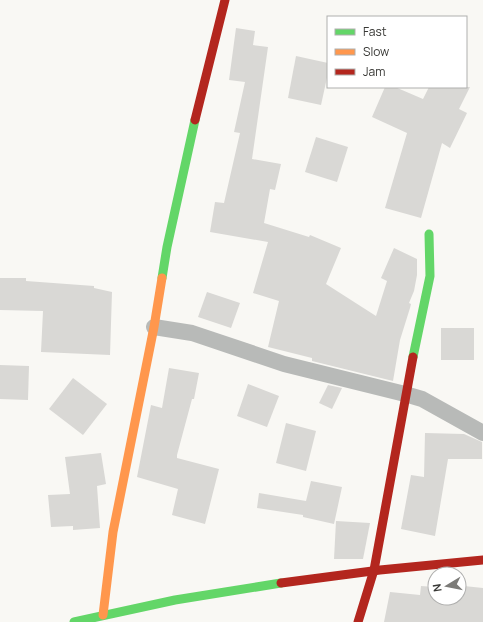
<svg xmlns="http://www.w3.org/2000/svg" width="483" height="622" font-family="Manrope,sans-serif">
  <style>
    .building { fill: #d9d8d5 }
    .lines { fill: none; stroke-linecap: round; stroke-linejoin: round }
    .street { stroke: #b8bab8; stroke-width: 16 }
    .fast { stroke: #63d668; stroke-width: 9 }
    .slow { stroke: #ff974d; stroke-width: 9 }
    .jam { stroke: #b3261e; stroke-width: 9 }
  </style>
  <rect width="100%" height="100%" fill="#f9f8f4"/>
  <!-- building -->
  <g class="building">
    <path d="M236,28l19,3 -2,14 15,2 -16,112 29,5 -6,26 -5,-1 -6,34 45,14 1,-2 31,13 -15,36 50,32 11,-35 -6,-3 13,-30 23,11v16l-3,16 -5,12 2,1 -1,4 -10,32 -7,41 -81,-20v-3l-44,-11 11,-46 -26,-8 15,-51 -58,-10 5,-30 9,1 16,-70 -6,-1 11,-50 -16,-2z"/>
    <path d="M296,56l32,7v10l-7,32 -33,-7z"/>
    <path d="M385,87h10l28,12 6,-12h41l-11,22 8,4 -17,35 -8,-5 -21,75 -36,-10 22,-75 -35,-16z"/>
    <path d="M316,137l32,10 -11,35 -32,-10z"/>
    <path d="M0,278h26v3l68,5v2l18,4 -2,63 -69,-3 2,-41 -43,-1z"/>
    <path d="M207,292l33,11 -9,25 -33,-11z"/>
    <rect x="441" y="328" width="33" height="32"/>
    <path d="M0,365l29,1 -1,34 -28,-1z"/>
    <path d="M169,368l30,5 -5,26h-2l-15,56v3l42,11 -14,55 -33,-9 6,-26 -41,-12 14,-72 11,3z"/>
    <path d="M73,378l34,26 -24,31 -34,-26z"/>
    <path d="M248,384l31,12 -12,31 -30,-11z"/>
    <path d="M328,385l14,3 -10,21 -13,-6z"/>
    <path d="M286,423l30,8 -10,40 -30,-8z"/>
    <path d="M425,433l39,1 18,8v17h-34l-13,77 -34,-7 10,-54 13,2z"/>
    <path d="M101,453l5,31 -9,2 3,42 -27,2v-4l-22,1 -3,-32 22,-1 -5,-37z"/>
    <path d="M311,481l31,6 -8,37 -31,-7v-2l-46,-7 2,-15 47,8z"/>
    <path d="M336,521l34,2 -7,36h-29z"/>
    <path d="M421,586l14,1v11h28l1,-12 19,2v34h-99l6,-30 30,3z"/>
  </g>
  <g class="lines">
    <!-- street -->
    <path class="street" d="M154,327l38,6 92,31 121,30 17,5 61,34"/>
    <!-- fast -->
    <g class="fast">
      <path d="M162,278l5,-31 28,-127"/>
      <path d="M413,357l17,-81 -1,-42"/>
      <path d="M74,622l101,-22 106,-17"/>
    </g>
    <!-- slow -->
    <path class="slow" d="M103,615l10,-83 41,-205 8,-49"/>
    <!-- jam -->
    <g class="jam">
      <path d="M195,120l30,-120"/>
      <path d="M281,583l99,-13 103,-10"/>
      <path d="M358,622l16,-52 39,-213"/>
    </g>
  </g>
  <!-- legend -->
  <rect x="327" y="16" width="140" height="72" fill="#ffffff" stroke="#afafae"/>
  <rect x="335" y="29" width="20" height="6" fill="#63d668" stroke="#afafae"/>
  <text x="363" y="36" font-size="12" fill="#383835">Fast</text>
  <rect x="335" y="49" width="20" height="6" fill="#ff974d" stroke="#afafae"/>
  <text x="363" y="56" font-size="12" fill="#383835">Slow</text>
  <rect x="335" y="69" width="20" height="6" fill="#b3261e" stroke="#afafae"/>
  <text x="363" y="76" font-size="12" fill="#383835">Jam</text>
  <!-- north arrow -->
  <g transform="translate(447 586) rotate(260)"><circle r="19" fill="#ffffff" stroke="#afafae"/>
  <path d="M0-3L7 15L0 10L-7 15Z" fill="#7c7b78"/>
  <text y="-6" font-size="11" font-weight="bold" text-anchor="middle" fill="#383835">N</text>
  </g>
</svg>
